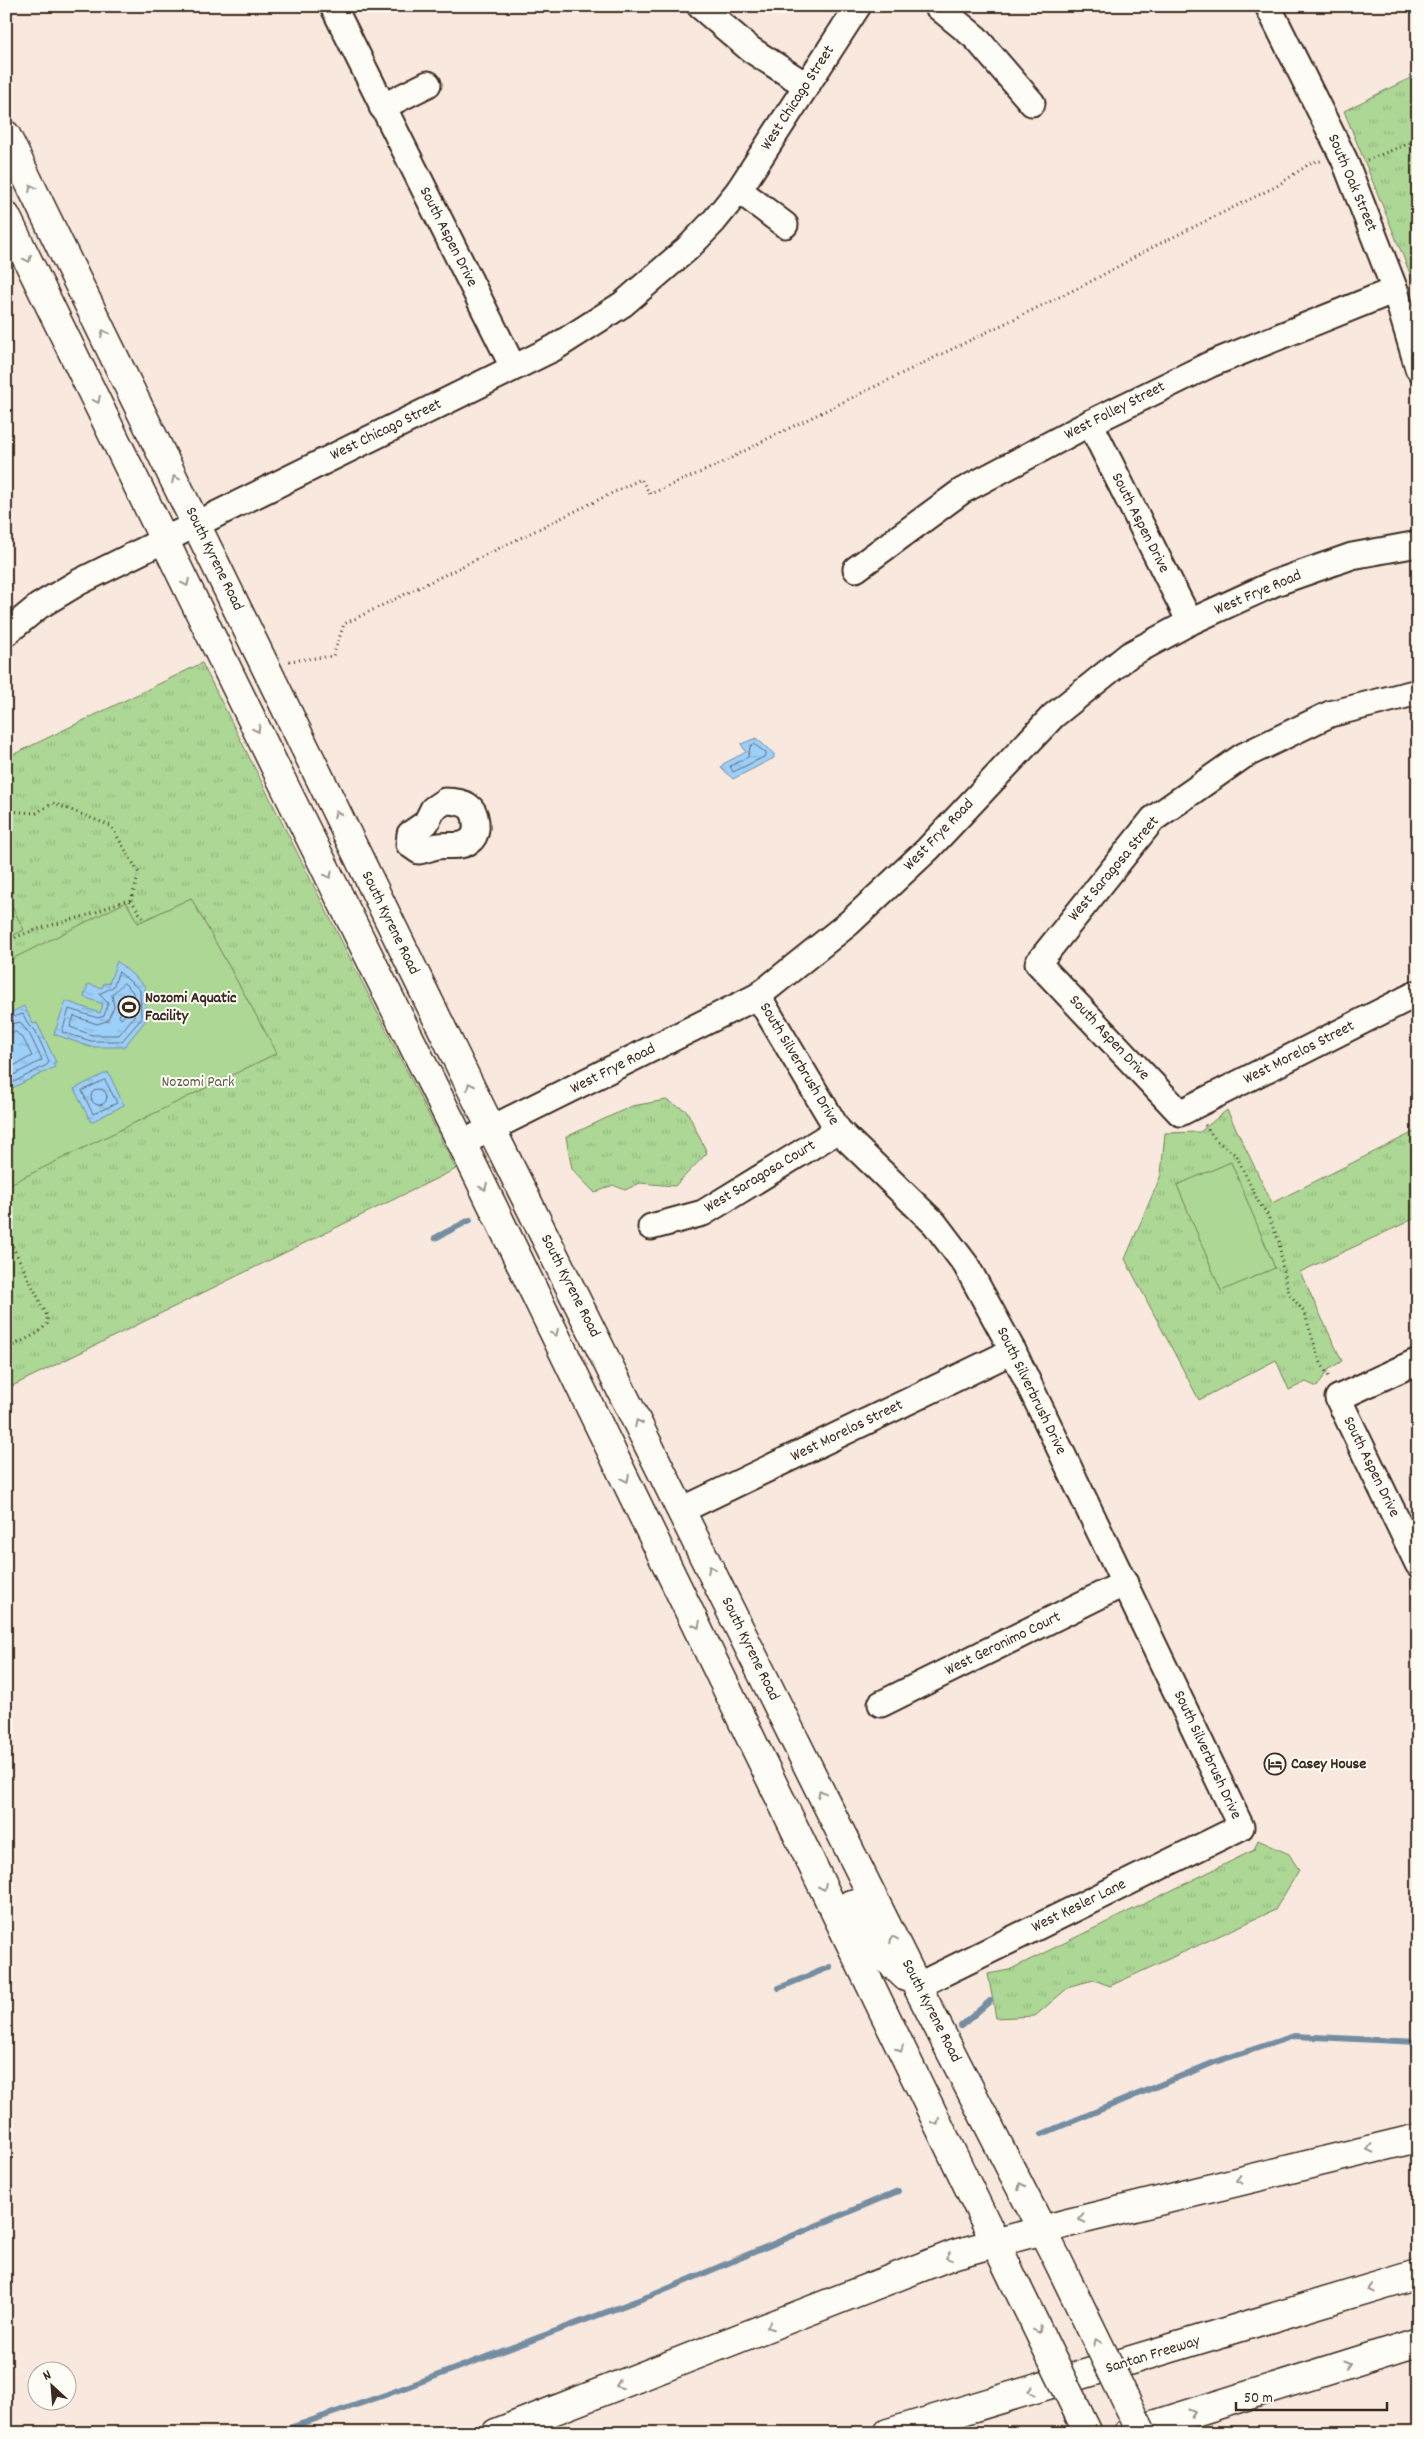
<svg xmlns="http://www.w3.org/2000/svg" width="1424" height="2439" font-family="Dekko,sans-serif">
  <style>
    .park { fill: url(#park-tufts); stroke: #74805a }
    .garden { fill: #acd795; stroke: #74805a }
    .water { fill: url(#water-ripples); stroke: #758da1 }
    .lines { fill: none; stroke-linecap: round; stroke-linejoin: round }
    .shore { stroke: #626c76; stroke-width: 1 }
    .stream { stroke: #758da1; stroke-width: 6 }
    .minor-casing { stroke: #3b2a1e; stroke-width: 29 }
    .major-casing { stroke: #3b2a1e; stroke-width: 31 }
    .highway-casing { stroke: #3b2a1e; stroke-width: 31 }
    .path { stroke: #3b2a1e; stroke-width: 3; stroke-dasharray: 1 4; stroke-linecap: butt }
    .minor { stroke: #fdfcf7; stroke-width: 25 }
    .major { stroke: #fdfcf7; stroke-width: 28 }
    .highway { stroke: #fdfcf7; stroke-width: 28 }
    .major-bridge-casing { stroke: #3b2a1e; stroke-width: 31; stroke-linecap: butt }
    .major-bridge { stroke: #fdfcf7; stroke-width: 28 }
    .oneway { stroke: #9c938a }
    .labels { text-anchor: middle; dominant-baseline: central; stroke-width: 4; stroke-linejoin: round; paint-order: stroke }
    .street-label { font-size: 16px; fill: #3b2a1e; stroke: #fdfcf7 }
    .poi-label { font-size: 16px; font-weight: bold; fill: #3b2a1e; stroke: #fdfcf7; text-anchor: start }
    .park-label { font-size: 16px; fill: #5d5e42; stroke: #fdfcf7 }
  </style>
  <defs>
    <pattern id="park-tufts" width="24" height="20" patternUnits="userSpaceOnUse" patternTransform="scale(1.25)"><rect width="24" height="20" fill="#acd795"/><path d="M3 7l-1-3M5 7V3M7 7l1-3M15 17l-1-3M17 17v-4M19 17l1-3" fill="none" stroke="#95b980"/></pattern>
    <pattern id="water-ripples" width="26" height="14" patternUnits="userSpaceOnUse" patternTransform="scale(1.25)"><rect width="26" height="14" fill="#9ccff9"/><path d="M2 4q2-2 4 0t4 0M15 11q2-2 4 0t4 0" fill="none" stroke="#87b2d5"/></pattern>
  </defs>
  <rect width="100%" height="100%" fill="#f9e8de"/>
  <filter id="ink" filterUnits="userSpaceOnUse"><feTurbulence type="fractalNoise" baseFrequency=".02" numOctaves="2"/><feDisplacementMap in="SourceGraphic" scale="10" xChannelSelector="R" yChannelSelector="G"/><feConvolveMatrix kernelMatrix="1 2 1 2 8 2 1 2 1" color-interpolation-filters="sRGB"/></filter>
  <g filter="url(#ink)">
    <!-- park -->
    <g class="park">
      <path d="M1418,74v219l-74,-182z"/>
      <path d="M202,663l254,506 -450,220v-631z"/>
      <path d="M666,1100l21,11 20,42 -32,33 -35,-3 -15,7 -12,-5 -18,8 -23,-24 -6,-32 66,-31z"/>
      <path d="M1227,1110l45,93 146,-73v87l-118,55 42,89 -14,9 -11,17 -11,-5 -17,8 -13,-30 -77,40 -74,-141 36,-84 4,-42 35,-1z"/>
      <path d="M1258,1840l31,14 10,16 -24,40 -165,76 -16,-6 -24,6 -35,30 -39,2 -8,-44 21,-4 245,-120z"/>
    </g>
    <!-- garden -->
    <g class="garden">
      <path d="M6,895l18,35 -18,9z"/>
      <path d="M191,898l86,155 -269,132 -2,-4v-219l120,-60 12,21z"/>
      <path d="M1231,1162l44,106 -54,23 -44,-106z"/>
    </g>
    <!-- water -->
    <g class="water">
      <path d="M756,738l18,16v4l-41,21 -12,-11 2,-4 23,-12 -5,-8z"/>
      <path d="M117,961l28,25 1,34 -22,27h-34l-36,-13 12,-33 34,12 3,-9 -19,-7 4,-13 14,4 2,-5 5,1z"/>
      <path d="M24,1006l9,18 4,-1 19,39 -3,2 2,3 -49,24v-76z"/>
      <path d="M108,1072l16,33 -33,17 -17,-33z"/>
    </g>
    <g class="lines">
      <!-- shore -->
      <g class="shore">
        <path d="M754,744l12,9v3l-33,16 -3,-6 18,-9 2,-10z"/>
        <path d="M119,972l21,18 1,29 -19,22h-31l-29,-9 7,-23 29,9 6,-2 4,-13 -9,-9 14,-7z"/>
        <path d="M124,983l9,9 1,24 -15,19h-27l-22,-8 4,-11 23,8 10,-3 7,-14 -2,-12z"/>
        <path d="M124,996l2,3 1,14 -6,6 -2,-3 4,-12 -2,-5z"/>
        <path d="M6,1019l17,-5 6,12 6,4 14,31 -2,4 -41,21"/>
        <path d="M6,1025l14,-3 10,13 12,25 -36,19"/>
        <path d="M6,1033l10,-1 8,8 8,16 -26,14"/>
        <path d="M105,1080l12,23 -24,11 -11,-23z"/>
        <circle cx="99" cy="1097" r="8"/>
      </g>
      <!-- stream -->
      <g class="stream">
        <path d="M435,1238l35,-18"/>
        <path d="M779,1988l51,-21"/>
        <path d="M961,2026l29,-25"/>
        <path d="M1042,2134l173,-72 79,-26 124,6"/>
        <path d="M275,2433l110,-38 275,-103 238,-101"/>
      </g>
      <!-- minor casing -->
      <g class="minor-casing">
        <g id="minor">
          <path d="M333,6l180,361"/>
          <path d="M700,6l50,43 57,37"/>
          <path d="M937,6l39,32 56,65"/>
          <path d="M1268,6l76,153 51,131 23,78"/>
          <path d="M382,107l46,-23"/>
          <path d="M739,190l46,35"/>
          <path d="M1090,423l100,199"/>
          <path d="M856,569l106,-78 128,-68 121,-59 184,-74"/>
          <path d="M6,633l33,-27 40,-24 475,-234 69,-44 65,-56 26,-27 25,-31 119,-184"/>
          <path d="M1418,692l-88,22 -87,42 -90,63 -115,144 142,150 238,-120"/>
          <path d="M445,801c7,0 17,1 23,5 9,6 11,25 4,33 -10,10 -22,5 -34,7 -6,1 -13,4 -19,5l-10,-7 1,-10 16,-11 7,-14z"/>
          <path d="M758,996l80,134 97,94 31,41 47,86 228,476 -324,159"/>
          <path d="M462,1143l296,-147 91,-73 79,-74 125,-133 76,-61 61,-33 85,-39 77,-27 66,-12"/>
          <path d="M651,1227l52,-14 135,-83"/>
          <path d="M1418,1361l-80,37 80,166"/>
          <path d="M682,1510l331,-159"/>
          <path d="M881,1704l244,-121"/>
        </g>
      </g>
      <!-- major casing -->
      <g class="major-casing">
        <g id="major">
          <path d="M6,135l467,957 444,894 139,271"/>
          <path d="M6,216l275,563 197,397 539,1111"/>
          <path d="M851,1904l23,43 32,30"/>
        </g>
      </g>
      <!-- highway casing -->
      <g class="highway-casing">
        <g id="highway">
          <path d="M496,2433l459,-179 113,-31 350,-85"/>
          <path d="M888,2433l530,-159"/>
          <path d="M1128,2433l290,-91"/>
        </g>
      </g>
      <!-- path -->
      <g class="path">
        <path d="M1367,160l51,-20"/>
        <path d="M289,661l44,-5 11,-32 297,-145 9,15 70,-30 43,-23 325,-158 69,-38 120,-59 35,-24 9,-1"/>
        <path d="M6,811l30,2 17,-10 58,23 28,47 -8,27 13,20"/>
        <path d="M6,942c27,-14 57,-19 85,-28 14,-5 25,-12 40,-14"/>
        <path d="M1205,1125l11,15 20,15 23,48 7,9 13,29 4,29 6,23 15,19 16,49 10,18"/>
        <path d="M6,1233l41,83v8l-9,9 -32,16"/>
      </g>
      <!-- minor -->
      <use href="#minor" class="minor"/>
      <!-- major -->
      <use href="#major" class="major"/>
      <!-- highway -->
      <use href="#highway" class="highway"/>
      <!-- major-bridge casing -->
      <g class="major-bridge-casing">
        <g id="major-bridge">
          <path d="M1056,2257l86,176"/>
          <path d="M1017,2287l71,146"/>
        </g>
      </g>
      <!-- major-bridge -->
      <use href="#major-bridge" class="major-bridge"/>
    </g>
    <!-- one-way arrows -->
    <defs><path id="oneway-chevron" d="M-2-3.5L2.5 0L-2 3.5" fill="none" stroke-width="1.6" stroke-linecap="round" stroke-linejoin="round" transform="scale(1.25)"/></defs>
    <g class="oneway">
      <use href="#oneway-chevron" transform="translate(32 188) rotate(-116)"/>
      <use href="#oneway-chevron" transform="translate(28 259) rotate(64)"/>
      <use href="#oneway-chevron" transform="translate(104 333) rotate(-116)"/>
      <use href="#oneway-chevron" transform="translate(97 400) rotate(64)"/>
      <use href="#oneway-chevron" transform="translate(175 479) rotate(-116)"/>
      <use href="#oneway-chevron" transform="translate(186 583) rotate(64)"/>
      <use href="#oneway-chevron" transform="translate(257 729) rotate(64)"/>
      <use href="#oneway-chevron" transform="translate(337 814) rotate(-116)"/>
      <use href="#oneway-chevron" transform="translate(329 875) rotate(63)"/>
      <use href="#oneway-chevron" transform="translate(470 1086) rotate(-116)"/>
      <use href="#oneway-chevron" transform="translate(484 1187) rotate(64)"/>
      <use href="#oneway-chevron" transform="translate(555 1333) rotate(64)"/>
      <use href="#oneway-chevron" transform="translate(638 1423) rotate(-117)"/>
      <use href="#oneway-chevron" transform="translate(626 1479) rotate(64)"/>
      <use href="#oneway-chevron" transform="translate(711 1569) rotate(-116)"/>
      <use href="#oneway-chevron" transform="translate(697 1625) rotate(64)"/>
      <use href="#oneway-chevron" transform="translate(821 1793) rotate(-116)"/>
      <use href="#oneway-chevron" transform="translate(823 1887) rotate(65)"/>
      <use href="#oneway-chevron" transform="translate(893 1939) rotate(-116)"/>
      <use href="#oneway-chevron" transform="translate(900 2049) rotate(64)"/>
      <use href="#oneway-chevron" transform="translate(936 2122) rotate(64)"/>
      <use href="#oneway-chevron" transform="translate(1370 2149) rotate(167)"/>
      <use href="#oneway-chevron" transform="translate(1239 2180) rotate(166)"/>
      <use href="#oneway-chevron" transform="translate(1021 2186) rotate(-117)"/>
      <use href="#oneway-chevron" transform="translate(1082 2219) rotate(166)"/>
      <use href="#oneway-chevron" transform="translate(949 2257) rotate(160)"/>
      <use href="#oneway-chevron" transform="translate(1371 2289) rotate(163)"/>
      <use href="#oneway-chevron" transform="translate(770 2326) rotate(159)"/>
      <use href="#oneway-chevron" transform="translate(1038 2330) rotate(64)"/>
      <use href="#oneway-chevron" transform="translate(1097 2342) rotate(-116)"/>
      <use href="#oneway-chevron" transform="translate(1347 2364) rotate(-17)"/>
      <use href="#oneway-chevron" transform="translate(619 2385) rotate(159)"/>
      <use href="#oneway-chevron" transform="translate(1031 2391) rotate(164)"/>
      <use href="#oneway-chevron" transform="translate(1192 2413) rotate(-17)"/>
    </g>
  </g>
  <!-- icons -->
  <defs>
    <g id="stadium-ring" transform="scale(1.125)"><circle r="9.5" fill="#fdfcf7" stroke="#3b2a1e" stroke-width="1.5"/><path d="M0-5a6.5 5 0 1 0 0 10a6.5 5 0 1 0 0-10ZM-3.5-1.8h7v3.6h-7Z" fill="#3b2a1e"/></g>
    <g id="hotel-ring" transform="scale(1.125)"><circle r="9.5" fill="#fdfcf7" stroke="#3b2a1e" stroke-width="1.5"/><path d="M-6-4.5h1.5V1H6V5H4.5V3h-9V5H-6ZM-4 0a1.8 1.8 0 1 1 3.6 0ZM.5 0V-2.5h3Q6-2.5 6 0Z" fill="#3b2a1e"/></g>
  </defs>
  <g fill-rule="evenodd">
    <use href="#stadium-ring" x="129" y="1007"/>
    <use href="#hotel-ring" x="1275" y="1764"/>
  </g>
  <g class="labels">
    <!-- street labels -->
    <g class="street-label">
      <text transform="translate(798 98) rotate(-57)">West Chicago Street</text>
      <text transform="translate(1352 183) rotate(67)">South Oak Street</text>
      <text transform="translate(448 237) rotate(63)">South Aspen Drive</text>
      <text transform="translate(1115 411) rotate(-27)">West Folley Street</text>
      <text transform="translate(386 430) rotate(-26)">West Chicago Street</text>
      <text transform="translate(1140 523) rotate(63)">South Aspen Drive</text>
      <text transform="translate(214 559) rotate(64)">South Kyrene Road</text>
      <text transform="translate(1258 593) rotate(-23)">West Frye Road</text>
      <text transform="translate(939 835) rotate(-46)">West Frye Road</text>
      <text transform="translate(1114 869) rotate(-50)">West Saragosa Street</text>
      <text transform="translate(390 923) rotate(64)">South Kyrene Road</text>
      <text transform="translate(1109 1038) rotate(47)">South Aspen Drive</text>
      <text transform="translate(1299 1053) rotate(-27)">West Morelos Street</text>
      <text transform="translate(799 1064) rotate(59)">South Silverbrush Drive</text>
      <text transform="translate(613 1069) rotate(-27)">West Frye Road</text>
      <text transform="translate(760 1177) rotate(-31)">West Saragosa Court</text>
      <text transform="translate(570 1286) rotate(63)">South Kyrene Road</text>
      <text transform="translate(1031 1391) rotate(64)">South Silverbrush Drive</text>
      <text transform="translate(847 1431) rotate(-26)">West Morelos Street</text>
      <text transform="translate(1371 1467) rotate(64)">South Aspen Drive</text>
      <text transform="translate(1003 1644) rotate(-26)">West Geronimo Court</text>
      <text transform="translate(750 1649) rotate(64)">South Kyrene Road</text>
      <text transform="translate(1207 1755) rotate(65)">South Silverbrush Drive</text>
      <text transform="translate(1079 1906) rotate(-26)">West Kesler Lane</text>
      <text transform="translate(931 2011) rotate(63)">South Kyrene Road</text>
      <text transform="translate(1153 2355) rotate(-17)">Santan Freeway</text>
    </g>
    <!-- poi labels -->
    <g class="poi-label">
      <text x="145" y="998">Nozomi Aquatic<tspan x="145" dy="18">Facility</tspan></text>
      <text x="1291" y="1764">Casey House</text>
    </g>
    <!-- park labels -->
    <g class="park-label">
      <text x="198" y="1082">Nozomi Park</text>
    </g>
  </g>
  <!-- margin -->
  <rect width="1424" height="2439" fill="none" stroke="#fdfcf7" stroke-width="25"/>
  <rect x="12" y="12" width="1399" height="2414" fill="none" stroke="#3b2a1e" stroke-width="2" filter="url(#ink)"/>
  <!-- north arrow -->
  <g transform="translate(52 2386) rotate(334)"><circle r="24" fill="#fdfcf7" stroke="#afa8a0"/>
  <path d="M0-4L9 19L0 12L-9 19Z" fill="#3b2a1e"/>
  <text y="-8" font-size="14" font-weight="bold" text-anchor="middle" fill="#3b2a1e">N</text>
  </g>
  <!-- scale -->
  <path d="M1236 2402v8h151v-8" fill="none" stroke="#3b2a1e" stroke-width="2.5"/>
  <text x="1244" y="2402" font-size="15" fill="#3b2a1e" stroke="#fdfcf7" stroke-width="4" paint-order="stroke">50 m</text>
</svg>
